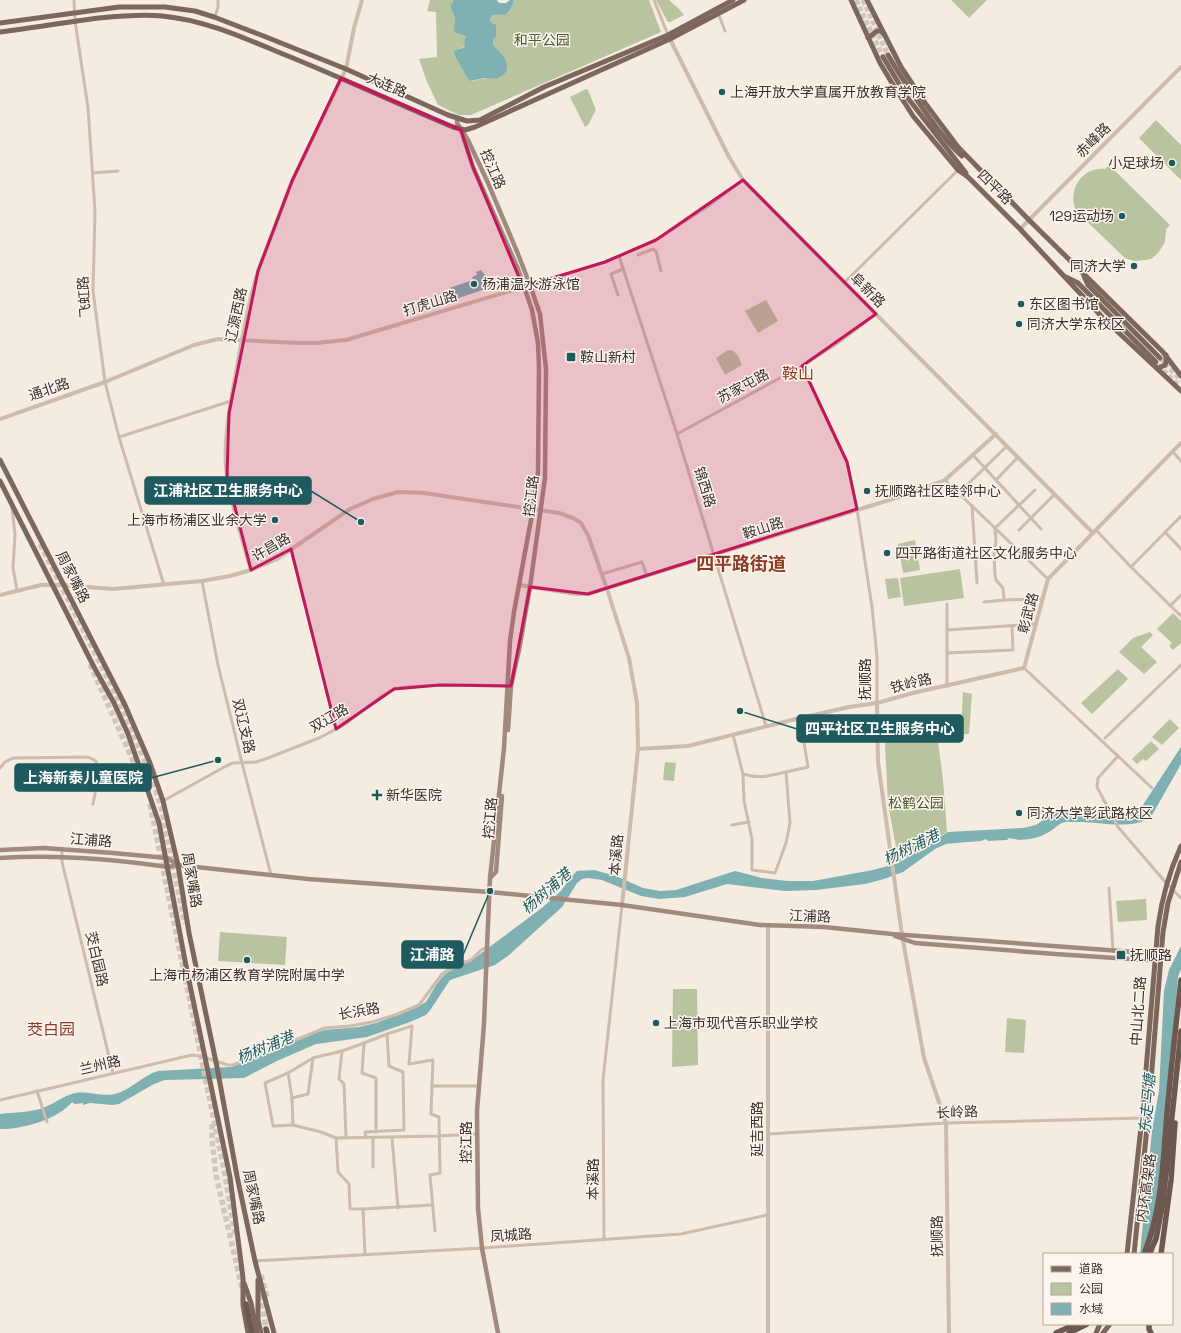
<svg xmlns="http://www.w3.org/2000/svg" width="1181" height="1333" font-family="'Space Grotesk','Noto Sans SC',sans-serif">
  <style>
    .green { fill: #b8c4a0 }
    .water { fill: #7fb0b2 }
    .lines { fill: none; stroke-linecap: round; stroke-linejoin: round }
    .primary-tunnel { stroke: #cfc6bd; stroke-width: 5; stroke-dasharray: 5 2.5; stroke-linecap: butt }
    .trunk-tunnel { stroke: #cfc6bd; stroke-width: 5.5; stroke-dasharray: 5.5 3; stroke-linecap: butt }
    .minor { stroke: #cdbbac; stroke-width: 3 }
    .tertiary { stroke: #cdbbac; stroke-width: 4 }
    .secondary { stroke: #a18a7d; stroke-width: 4.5 }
    .primary { stroke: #7d675c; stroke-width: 5 }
    .trunk { stroke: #6c584f; stroke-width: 5.5 }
    .secondary-bridge { stroke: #a18a7d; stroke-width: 4.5 }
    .marked { fill: #c2185b; fill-opacity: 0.2; stroke: #c2185b; stroke-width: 3; stroke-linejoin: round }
    .poi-dot { fill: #1f5a5e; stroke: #fbf5ee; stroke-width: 1.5 }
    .labels { text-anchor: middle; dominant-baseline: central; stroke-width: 3; stroke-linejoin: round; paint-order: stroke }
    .park-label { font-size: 14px; fill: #4a5a2e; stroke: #fbf5ee }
    .street-label { font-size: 14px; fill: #3b302b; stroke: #fbf5ee }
    .poi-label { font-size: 14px; fill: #3b302b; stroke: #fbf5ee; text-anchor: start }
    .water-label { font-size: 15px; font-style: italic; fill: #1f5a5e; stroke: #fbf5ee }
    .quarter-label { font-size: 16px; fill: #8c3b22; stroke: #fbf5ee }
    .district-label { font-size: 18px; font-weight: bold; fill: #8c3b22; stroke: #fbf5ee }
    .leader { fill: none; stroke: #1f5a5e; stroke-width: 1.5 }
    .callout-dot { fill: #1f5a5e; stroke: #fbf5ee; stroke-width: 1.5 }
    .callout { fill: #1f5a5e; stroke: #1f5a5e; stroke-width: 1.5 }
    .callout-label { font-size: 15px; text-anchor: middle; font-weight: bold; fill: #fff }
  </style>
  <rect width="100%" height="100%" fill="#f4ebe1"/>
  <!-- green -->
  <g class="green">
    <path d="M430,0h24l-4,6 5,12v9l11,9 -2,5 1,6 -5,1 -1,15 12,18 17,-3 17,-20 -12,-12 -3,-27 2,-4 17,-2 5,-13h135l12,32 -190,83h-12l-21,-10 -11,-23 -8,-23 18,-2 -1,-45 -9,-1z"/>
    <path d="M656,0h13l9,8 6,7 -14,7h-2z"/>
    <path d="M951,0h36l-18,18z"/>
    <path d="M586,89l2,1 8,20 -8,15 -3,2 -15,-30z"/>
    <path d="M1156,120l25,25v35l-42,-42z"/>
    <path d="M1109,165l61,60 -4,4 -1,13 -7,11 -7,6 -6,1 -11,1 -9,-3 -49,-47c-9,-20 6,-45 29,-42z"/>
    <path d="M766,300l12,21 -20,12 -13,-22z"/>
    <path d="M728,350c9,0 11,8 14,15l-17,10 -9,-17z"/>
    <path d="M915,540l5,30 -17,3 -5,-29z"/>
    <path d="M960,569l4,29 -60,8 -4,-28z"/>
    <path d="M898,578l3,19 -13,2 -3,-20z"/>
    <path d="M1173,613l8,8v22l-8,7 -4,-4 3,-3 -15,-14z"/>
    <path d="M1150,632l3,3 -12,12 16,15 -13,12 -25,-22 14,-14z"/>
    <path d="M1118,669l10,10 -36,35 -11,-11z"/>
    <path d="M963,692l9,2 -3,40h-8z"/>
    <path d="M1170,719l9,9 -17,17 -10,-8z"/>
    <path d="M884,723l52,3 7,54 4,52 -48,31 -11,-59z"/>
    <path d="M1151,741l8,8 -13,12 -3,-2 -6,5 -5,-5z"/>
    <path d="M665,762l11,1 -2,18 -11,-1z"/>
    <path d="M1146,899l1,21 -29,2 -2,-21z"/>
    <path d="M220,932l67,5 -2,28 -67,-4z"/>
    <path d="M673,989h24l1,76 -26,2z"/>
    <path d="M1007,1018l19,2 -2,33 -19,-1z"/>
  </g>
  <!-- water -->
  <g class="water">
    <path d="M454,0h43l2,3h7l4,-3h4c-6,17 -5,14 -22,15l-2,4 1,4 5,2v11l-3,4v5l12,13 2,8 -1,6c-8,7 -9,7 -18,6 -6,0 -12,2 -18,3l-2,-2 -13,-23 -1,-5 11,-4 -1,-6 2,-5 -12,-4 1,-14 -5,-12z"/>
    <path d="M481,270l4,5 3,13 -35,12 -4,-12 24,-8 -1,-3 5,-2 -1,-3z"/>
    <path d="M1181,747v17l-30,53c-20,14 -53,4 -76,5 -4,0 -9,-1 -13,1 -3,1 -7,5 -10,7 -13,9 -29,12 -43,8l-2,2 -19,1 -2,-2 -5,2 -26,2 -9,1 -11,5 -32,23 -19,7 -19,5 -49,6 -31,1 -58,-7 -42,13 -26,2 -18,-3 -39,-16 -14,-2 -6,1 -5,4 -15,24 -53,48 -14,10 -45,15 -19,29 -5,6 -16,7 -43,15 -51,7 -39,17 -33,17 -79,2 -11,4 -35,20 -7,1 -22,-2 -7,2v-2l-8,1 -3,-2c-13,17 -51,28 -72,27v-15c15,-2 31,-1 45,-7 11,-4 19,-12 31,-14 13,-2 26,4 39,1 16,-4 28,-19 43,-23l73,-4 20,-7 58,-25 16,-5 34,-3 17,-4 35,-13 15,-8 10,-17 8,-10 9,-6 19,-9 71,-53 18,-16 9,-13 7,-7 17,-1 22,6 27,12 17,3 16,-1 59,-19 27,7 25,3h26l60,-11 26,-7 49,-31 75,-4 13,-3 19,-13 6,-1c25,2 57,11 80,-3z"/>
    <path d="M1181,946v23l-3,8 -24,277h-14l12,-123 7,-40 5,-100 5,-21z"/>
  </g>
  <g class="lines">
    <!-- primary-tunnel -->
    <g class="primary-tunnel">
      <path d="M856,0l27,57"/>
      <path d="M863,0l25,55"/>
      <path d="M1160,358l21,22"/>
      <path d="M1158,365l21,21"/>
    </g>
    <!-- trunk-tunnel -->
    <g class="trunk-tunnel">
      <path d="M40,544l82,163 31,74 8,26 24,117"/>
      <path d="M90,664l51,115"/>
      <path d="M150,804l75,371 10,60"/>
      <path d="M212,1124v16l4,35 26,113"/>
      <path d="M261,1275l6,22"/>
      <path d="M260,1286l6,43"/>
    </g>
    <!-- minor -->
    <g class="minor">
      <path d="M74,0l1,21 13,87 7,103 -2,80 12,91 14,55 45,148"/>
      <path d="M654,0l14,35"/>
      <path d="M718,13l7,18"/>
      <path d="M215,17l3,-10v-7"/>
      <path d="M93,173l25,-2"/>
      <path d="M638,255l15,-6 3,2 5,20"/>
      <path d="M619,256l58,178 89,292"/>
      <path d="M845,282l113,-112"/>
      <path d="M530,285l75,-23 51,-22 51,-33 36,-27"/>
      <path d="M618,295l-7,-21 12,-5"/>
      <path d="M802,366l45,96 10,47 15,98 5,50v46"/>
      <path d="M677,434l125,-68 36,-23 38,-29"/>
      <path d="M119,437l112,-36"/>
      <path d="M1173,452l8,9"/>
      <path d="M973,455l68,74"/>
      <path d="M945,480l103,99"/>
      <path d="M996,480l22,-23"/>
      <path d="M967,485l40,-39"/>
      <path d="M1035,490l-40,38 1,14 -2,10 1,23 1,5 7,8 1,12 36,-1"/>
      <path d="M972,506l5,77"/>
      <path d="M12,508l3,26 -2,34 4,22"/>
      <path d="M1019,530l36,-36"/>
      <path d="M1096,530l35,37 50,49"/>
      <path d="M1166,533l15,16"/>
      <path d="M291,548l45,181"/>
      <path d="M1131,567l50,-51"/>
      <path d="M602,574l40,-12 5,14"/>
      <path d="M202,581l16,84 24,98 29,112"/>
      <path d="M984,602l20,-2"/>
      <path d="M947,604v82"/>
      <path d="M1170,606l11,-11"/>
      <path d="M947,630l89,-6"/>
      <path d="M947,653l66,-3 -1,-24"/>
      <path d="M1024,668l128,120"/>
      <path d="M733,735l10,39 1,27 8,38v31l23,3 11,-30 4,-20 -4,-51 22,-5 -8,-49"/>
      <path d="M1105,738l76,-73"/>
      <path d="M1118,756l-20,22 -1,9 21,40 49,57 14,14"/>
      <path d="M0,768l5,-6 8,-4 75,-1 8,4 3,13 -6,30"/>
      <path d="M743,774c16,5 27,2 43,-2"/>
      <path d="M163,801l65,-36 5,-2 23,-1 12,-4 51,-20 25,-13 38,-29 12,-7 11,-2 35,-2h34l33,1"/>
      <path d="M732,825l17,-3"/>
      <path d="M62,849v13l51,211"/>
      <path d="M1109,888l4,63"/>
      <path d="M288,1073l-23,10 8,43 20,-1 28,7 15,6 103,-2 37,-2"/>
      <path d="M37,1091l10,31"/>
      <path d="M292,1098l16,-4 5,-36 29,-7"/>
      <path d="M0,1100l192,-45 8,1 28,9h5l92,-37 25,-2 22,-4 26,-8 21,-9 23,-31 14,-9 15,-5 10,-10 6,-3"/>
      <path d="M293,1125l-1,-27 -4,-25 25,-15"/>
      <path d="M376,1132v-54l-14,-5 2,-30 23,-9 25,-8 -3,38 24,-4 -1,26"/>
      <path d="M768,1134l178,-11 196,-5"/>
      <path d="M336,1138l2,34 11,12 1,25h13"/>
      <path d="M346,1138l-2,-54 -5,-5 3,-28 22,-8"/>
      <path d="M366,1138l-1,-6 39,-2 -1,-58 -14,-6 -2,-32"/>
      <path d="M392,1138l6,70"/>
      <path d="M373,1167v-29"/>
      <path d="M435,1231l-5,-56 10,-2 -1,-56 -8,-3 1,-28h47"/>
      <path d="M604,1240l-1,-160 19,-175"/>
      <path d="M365,1254l-2,-45 69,-4"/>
      <path d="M255,1261l227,-13 199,-14 86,-19"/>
    </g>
    <!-- tertiary -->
    <g class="tertiary">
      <path d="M669,37l60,120 14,23 350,353"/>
      <path d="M1020,229l161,-162"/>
      <path d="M0,419l105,-37 89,-37 24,-6 80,4h18l30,-3 184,-55"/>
      <path d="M251,570c-8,-29 -20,-64 -24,-94 -5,-33 4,-76 10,-109 6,-32 11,-65 21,-96l34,-90 54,-112 8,-41 8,-28"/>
      <path d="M520,585l55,9h13l314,-98 43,-16 51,-46"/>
      <path d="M0,595l41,-10h23l49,4 89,-8 28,-5 21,-6 26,-11 73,-50 23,-10 25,-7 26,1 67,10 68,10 14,5 8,5 7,12 19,54 22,69 8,45 1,46 -16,156"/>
      <path d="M877,703l1,59 24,173 22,123 22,65 3,210"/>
      <path d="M638,749l50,-3 112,-28 49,-11 28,-4 36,-10 111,-25 24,-89 133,-136"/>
      <path d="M768,1333v-407"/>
    </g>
    <!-- secondary -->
    <g class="secondary">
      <path d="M457,119v4l11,17 20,43 30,71 12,31 10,29 6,55 -1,109 -15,109 -11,63 -8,36 -3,44"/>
      <path d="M461,130l12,37 45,102 14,41 6,33 1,25 -1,104 -5,37 -19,103 -4,29 -6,107 -14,130 -3,69"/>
      <path d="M0,850l44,-2 69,5 54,5 11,7"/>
      <path d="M0,858c56,-4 113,1 168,9l10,-2 130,14 182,13 132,13 138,20 64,2 68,7 269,20"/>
      <path d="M490,878l6,-6 6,-76"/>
      <path d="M895,936l20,7 140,11 106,7"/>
      <path d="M486,973l-2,51 -7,87 1,97 4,40 16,85"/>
    </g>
    <!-- primary -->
    <g class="primary">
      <path d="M851,0l29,63 12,20 21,33 45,54 10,7 52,52 84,90 77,72"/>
      <path d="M867,0l34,67 24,36 33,44 71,73 134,132 18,24"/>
      <path d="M0,23l119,-16h46l30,4 19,6 47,18 85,34 102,46 19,6 13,-1 64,-33 124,-52 65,-35"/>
      <path d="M0,32c33,-4 66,-10 99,-14 21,-2 42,-4 63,-2 43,4 82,22 121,38 57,23 113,49 170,73l12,3 10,-3 195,-88 74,-39"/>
      <path d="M868,38l9,-7h4l2,2"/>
      <path d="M888,55c13,23 28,44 43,65 9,12 19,26 31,36"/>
      <path d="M883,57l24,40 59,76"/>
      <path d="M1084,276l4,9 72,73"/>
      <path d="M1066,277l12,6 78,79"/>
      <path d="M1156,367l3,1 6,-3 1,-3v-7"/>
      <path d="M0,460l125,245 25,58 13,38 15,64 11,68 28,134 20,109 18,85 19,72"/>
      <path d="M0,481l94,186 20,36 14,31 31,89 28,148 43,206 13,101v27l5,28"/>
      <path d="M1127,1254l15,-136 16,-192c4,-28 11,-54 23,-80"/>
      <path d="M1134,1254l14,-136 15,-186 5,-29 13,-41"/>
      <path d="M258,1280v40l3,13"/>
      <path d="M244,1283l7,20 6,30"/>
      <path d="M1096,1333l4,-9"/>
      <path d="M1103,1333l7,-9"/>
    </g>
    <!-- trunk -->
    <g class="trunk">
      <path d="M1144,1254c18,-44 19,-93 23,-141 4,-44 9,-89 14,-133"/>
      <path d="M1149,1254l7,-15 7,-37 18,-171"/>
      <path d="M1161,1254l10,-74 4,-57"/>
      <path d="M246,1304l6,29"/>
      <path d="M1149,1324v5l2,4"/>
      <path d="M266,1329l1,4"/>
      <path d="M1056,1333l20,-9"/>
      <path d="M1069,1333l18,-9"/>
    </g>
    <!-- secondary-bridge -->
    <path class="secondary-bridge" d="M486,973l1,-26"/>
  </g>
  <!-- marked area -->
  <path class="marked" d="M341,78l120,52 12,37 50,120 82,-25 51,-22 87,-60 133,134 -74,52 45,96 10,47 -269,85 -58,-7 -19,99 -71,-1 -46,4 -58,40 -45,-180 -40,21 -24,-94 2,-63 29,-142 34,-90z"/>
  <!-- markers -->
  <g class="poi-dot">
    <circle cx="722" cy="92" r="4"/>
    <circle cx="1172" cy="163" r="4"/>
    <circle cx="1122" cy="216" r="4"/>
    <circle cx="1134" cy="266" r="4"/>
    <circle cx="474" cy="284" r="4"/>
    <circle cx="1021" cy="304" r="4"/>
    <circle cx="1019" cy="324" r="4"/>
    <rect x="566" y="352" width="10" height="10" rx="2"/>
    <circle cx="867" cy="491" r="4"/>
    <circle cx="275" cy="520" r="4"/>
    <circle cx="887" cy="553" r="4"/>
    <path d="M375 789h4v4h4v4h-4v4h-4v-4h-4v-4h4z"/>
    <circle cx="1019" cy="813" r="4"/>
    <rect x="1116" y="950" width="10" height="10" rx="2"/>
    <circle cx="247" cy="960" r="4"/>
    <circle cx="656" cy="1023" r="4"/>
  </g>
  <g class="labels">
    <!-- park labels -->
    <g class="park-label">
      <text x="542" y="40">和平公园</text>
      <text x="916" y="803">松鹤公园</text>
    </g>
    <!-- street labels -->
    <g class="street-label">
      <text transform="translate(387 85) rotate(23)">大连路</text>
      <text transform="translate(1093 140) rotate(-45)">赤峰路</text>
      <text transform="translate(493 169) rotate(66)">控江路</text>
      <text transform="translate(995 187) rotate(44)">四平路</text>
      <text transform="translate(868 290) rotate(45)">阜新路</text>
      <text transform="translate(84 297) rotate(-94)">飞虹路</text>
      <text transform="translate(430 303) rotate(-17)">打虎山路</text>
      <text transform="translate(236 315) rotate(-78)">辽源西路</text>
      <text transform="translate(743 386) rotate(-28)">苏家屯路</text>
      <text transform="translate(49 389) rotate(-19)">通北路</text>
      <text transform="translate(705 487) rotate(73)">锦西路</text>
      <text transform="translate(531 496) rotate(-83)">控江路</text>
      <text transform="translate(763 528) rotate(-18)">鞍山路</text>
      <text transform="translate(271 547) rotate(-30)">许昌路</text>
      <text transform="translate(73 577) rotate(63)">周家嘴路</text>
      <text transform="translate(1028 613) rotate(-75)">彰武路</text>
      <text transform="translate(865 679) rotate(-90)">抚顺路</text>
      <text transform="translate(911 683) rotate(-14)">铁岭路</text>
      <text transform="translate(329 718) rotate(-30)">双辽路</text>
      <text transform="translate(244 726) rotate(77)">双辽支路</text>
      <text transform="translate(490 818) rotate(-85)">控江路</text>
      <text transform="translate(91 840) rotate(4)">江浦路</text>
      <text transform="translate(616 855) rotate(-85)">本溪路</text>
      <text transform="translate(192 880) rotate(80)">周家嘴路</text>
      <text transform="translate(810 916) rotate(2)">江浦路</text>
      <text transform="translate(97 959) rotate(77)">茭白园路</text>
      <text transform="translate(359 1011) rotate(-10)">长浜路</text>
      <text transform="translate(1138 1011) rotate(-86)">中山北二路</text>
      <text transform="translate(100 1065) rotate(-13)">兰州路</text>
      <text transform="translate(957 1112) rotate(-2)">长岭路</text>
      <text transform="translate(757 1129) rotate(-90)">延吉西路</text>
      <text transform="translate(466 1142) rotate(-90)">控江路</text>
      <text transform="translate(593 1179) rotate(-90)">本溪路</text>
      <text transform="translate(1146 1188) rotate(-82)">内环高架路</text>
      <text transform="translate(254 1197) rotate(78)">周家嘴路</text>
      <text transform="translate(511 1235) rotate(-4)">凤城路</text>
      <text transform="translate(937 1236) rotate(-91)">抚顺路</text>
    </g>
    <!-- poi labels -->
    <g class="poi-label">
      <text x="730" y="92">上海开放大学直属开放教育学院</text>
      <text x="1164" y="163" text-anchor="end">小足球场</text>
      <text x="1114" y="216" text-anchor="end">129运动场</text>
      <text x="1126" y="266" text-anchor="end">同济大学</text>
      <text x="482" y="284">杨浦温水游泳馆</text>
      <text x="1029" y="304">东区图书馆</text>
      <text x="1027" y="324">同济大学东校区</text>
      <text x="580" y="357">鞍山新村</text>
      <text x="875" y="491">抚顺路社区睦邻中心</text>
      <text x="267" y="520" text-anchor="end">上海市杨浦区业余大学</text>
      <text x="895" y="553">四平路街道社区文化服务中心</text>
      <text x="386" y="795">新华医院</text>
      <text x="1027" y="813">同济大学彰武路校区</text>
      <text x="1130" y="955">抚顺路</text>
      <text x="247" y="975" text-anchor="middle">上海市杨浦区教育学院附属中学</text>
      <text x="664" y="1023">上海市现代音乐职业学校</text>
    </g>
    <!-- water labels -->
    <g class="water-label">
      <text transform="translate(911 847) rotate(-26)">杨树浦港</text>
      <text transform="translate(546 891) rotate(-41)">杨树浦港</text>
      <text transform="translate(265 1047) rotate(-23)">杨树浦港</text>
      <text transform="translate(1147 1104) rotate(-85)">东走马塘</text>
    </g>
    <!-- quarter labels -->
    <g class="quarter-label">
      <text x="798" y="373">鞍山</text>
      <text x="51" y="1029">茭白园</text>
    </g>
    <!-- district labels -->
    <g class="district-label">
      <text x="741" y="563">四平路街道</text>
    </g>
  </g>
  <!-- callouts -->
  <path class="leader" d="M361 522L311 491M740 711L797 729M218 760L151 778M490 891L463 955"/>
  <g class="callout-dot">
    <circle cx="361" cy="522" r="4"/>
    <circle cx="740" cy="711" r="4"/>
    <circle cx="218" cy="760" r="4"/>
    <circle cx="490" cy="891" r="4"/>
  </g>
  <g class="callout">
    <rect x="145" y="477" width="166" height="27" rx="4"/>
    <rect x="797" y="715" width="166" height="27" rx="4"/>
    <rect x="15" y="764" width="136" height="27" rx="4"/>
    <rect x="402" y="941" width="61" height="27" rx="4"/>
  </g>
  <g class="callout-label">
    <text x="228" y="496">江浦社区卫生服务中心</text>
    <text x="880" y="734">四平社区卫生服务中心</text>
    <text x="83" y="783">上海新泰儿童医院</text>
    <text x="432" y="960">江浦路</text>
  </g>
  <!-- legend -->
  <rect x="1043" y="1253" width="130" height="72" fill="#fbf5ee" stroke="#aea6a0"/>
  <rect x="1051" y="1266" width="20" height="6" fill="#7d675c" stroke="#aea6a0"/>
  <text x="1079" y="1273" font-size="12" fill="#3b302b">道路</text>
  <rect x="1051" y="1283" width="20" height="12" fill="#b8c4a0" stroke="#aea6a0"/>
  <text x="1079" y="1293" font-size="12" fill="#3b302b">公园</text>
  <rect x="1051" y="1303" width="20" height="12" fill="#7fb0b2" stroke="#aea6a0"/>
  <text x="1079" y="1313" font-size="12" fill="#3b302b">水域</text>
</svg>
